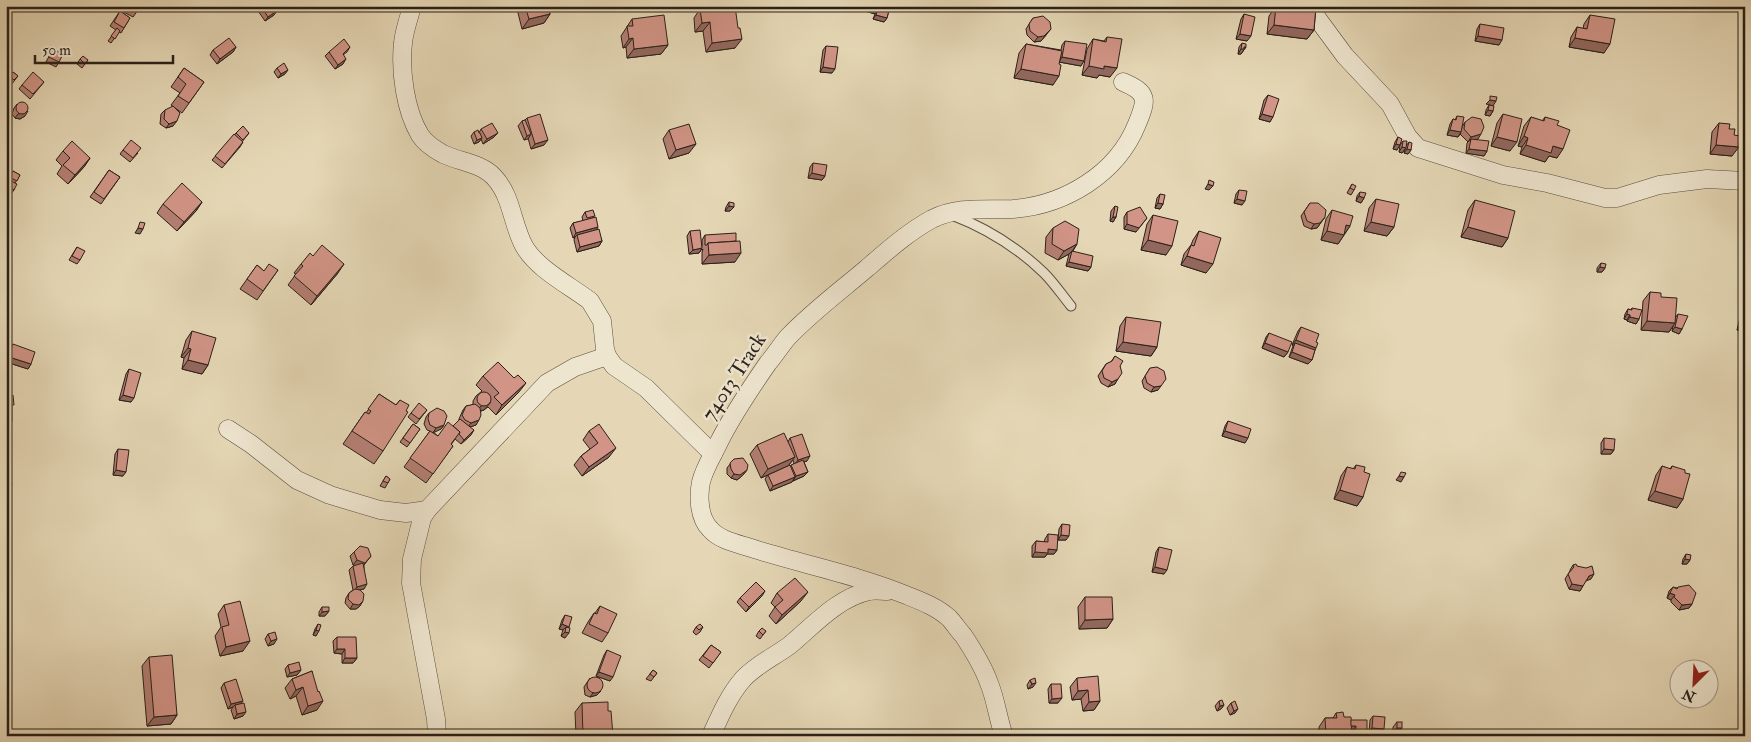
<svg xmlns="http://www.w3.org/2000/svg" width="1751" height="742" font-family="'IM FELL Double Pica',serif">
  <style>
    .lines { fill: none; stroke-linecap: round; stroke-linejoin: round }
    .lane-casing { stroke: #594e3f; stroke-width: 11 }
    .street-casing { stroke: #594e3f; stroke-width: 19 }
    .lane { stroke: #eee5cf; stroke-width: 9 }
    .street { stroke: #eee5cf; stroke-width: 18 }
    .wall { fill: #b47f73; stroke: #2a2018; fill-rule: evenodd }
    .shaded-wall { fill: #92685e; stroke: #2a2018 }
    .building { fill: #d19486; stroke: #2a2018 }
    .labels { text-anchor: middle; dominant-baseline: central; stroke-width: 5; stroke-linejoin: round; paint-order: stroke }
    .street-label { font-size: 21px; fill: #2a2018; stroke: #eee5cf }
  </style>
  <rect width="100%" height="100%" fill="#e5d7b5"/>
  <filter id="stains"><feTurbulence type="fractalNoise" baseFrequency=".004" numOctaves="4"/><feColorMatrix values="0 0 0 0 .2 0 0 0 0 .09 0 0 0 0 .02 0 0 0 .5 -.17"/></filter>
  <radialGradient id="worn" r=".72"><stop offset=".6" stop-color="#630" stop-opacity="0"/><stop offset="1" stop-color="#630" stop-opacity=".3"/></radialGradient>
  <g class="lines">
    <!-- lane casing -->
    <g class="lane-casing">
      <path id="lane" d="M952,215c34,13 66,33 92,58 10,10 18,22 27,33"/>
    </g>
    <!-- street casing -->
    <g class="street-casing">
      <g id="street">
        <path d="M412,6c-3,12 -8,25 -9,37 -3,28 2,67 17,92 5,8 14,14 23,19 17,8 38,9 51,23 18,19 18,47 30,69 13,23 45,39 66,55l12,20 3,28 2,7 7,10 32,22 67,66"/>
        <path d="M1317,18l28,38 45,48 18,33 10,11 85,27 44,8 58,15h12l42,-13 48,-6 38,2"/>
        <path d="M228,429l23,15 46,36 33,15 50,15 26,3 21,-3 120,-127 28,-16 32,-11"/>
        <path d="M427,510l-5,8 -10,41 -1,24 25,136 1,17"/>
        <path d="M711,736c9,-20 18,-41 32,-57 14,-15 31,-22 47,-34 23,-19 47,-47 79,-54 6,-1 13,0 19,0"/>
        <path d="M1004,736c-6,-17 -8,-36 -15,-53 -6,-17 -16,-33 -26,-48 -5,-5 -9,-12 -14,-17 -12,-11 -28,-17 -43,-23 -49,-20 -101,-30 -152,-46 -14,-5 -34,-8 -44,-20 -11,-11 -12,-32 -9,-47 3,-13 12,-27 18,-40 14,-28 31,-53 49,-79 7,-8 13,-18 20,-26 24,-25 52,-46 78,-68 21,-18 42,-37 66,-50 26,-13 53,-9 81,-10 52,-4 104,-35 124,-85 10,-24 12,-31 -14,-42"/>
      </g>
    </g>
    <!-- lane -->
    <use href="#lane" class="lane"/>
    <!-- street -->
    <use href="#street" class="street"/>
  </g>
  <!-- wall -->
  <g class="wall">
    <path d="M114,6h27l-8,11 -19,-10z"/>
    <path d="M257,6h18l-1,9 -9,6 -9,-13z"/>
    <path d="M519,6h29l2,8 -6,9 -22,6 -5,-20z"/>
    <path d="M867,6h23l-3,12 -3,4 -11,-3 2,-5 -10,-3z"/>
    <path d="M1276,6h40l-2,24 -7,9 -40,-5 2,-18z"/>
    <path d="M700,9l35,39 -29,4 -3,-21 -8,1 -1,-14z"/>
    <path d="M120,11l10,7 -9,15 -2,-1 -8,11 -3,-2 8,-11 -6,-4z"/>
    <path d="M1244,14l3,27 -11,-2 5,-20z"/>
    <path d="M1590,15l14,38 -35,-6 2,-10 6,-10 6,2 1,-5z"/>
    <path d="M1033,18l14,16 -6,7 -7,1 -7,-7 -1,-6z"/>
    <path d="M632,19l36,26 -7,9 -34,4 -1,-11 -3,1 -2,-12z"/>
    <path d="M1480,24l19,21 -24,-4 2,-12z"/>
    <path d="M1107,37l3,40 -11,-2 -2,3 -15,-3 5,-26 6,-10 11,2z"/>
    <path d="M1065,41l16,25 -22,-4 -6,23 -39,-7 5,-25 7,-9 35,6 1,-5z"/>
    <path d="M1242,43l4,4 -5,7h-3l1,-7z"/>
    <path d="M826,46l6,27 -12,-1 3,-22z"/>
    <path d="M236,47l-3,5 -16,12 -7,-9 3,-5z"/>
    <path d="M350,47l-3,5 -4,3v9l-8,5 -10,-13 4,-4z"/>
    <path d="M53,49l6,13 -3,5 -10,-5z"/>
    <path d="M80,59l8,1 -6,8 -5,-4z"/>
    <path d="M184,68l20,14 -22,31 -11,-8 9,-12 -9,-6z"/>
    <path d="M277,68l8,6 -7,4 -4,-6z"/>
    <path d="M13,72l5,4 -7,9 -4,-4z"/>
    <path d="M44,82l-14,17 -11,-10 3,-4z"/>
    <path d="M1268,95l2,27 -11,-3 5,-19z"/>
    <path d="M17,104l8,12 -5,3 -5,-1 -3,-4 2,-6z"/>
    <path d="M1489,105l4,6 -3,5 -5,-1 1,-5z"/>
    <path d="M165,110l8,16 -7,2 -6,-4 1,-10z"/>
    <path d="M1503,114l7,37 -19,-5 6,-23z"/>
    <path d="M1457,116l4,14 1,-3 3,-5 13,17h-1l10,12 -3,5 -18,-3 1,-10 1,-1 -8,-8 1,-1 -3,4 -11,-2 3,-11 3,-5 2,1z"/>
    <path d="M1531,117l11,4 3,-4 12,8v33l-8,-2 -4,6 -25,-8 2,-7 -4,-1 6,-20z"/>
    <path d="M527,118l17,27 -13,4 -3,-11 -4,2 -6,-14 4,-5 3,-1z"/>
    <path d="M1719,123l10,6 3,27 -22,-2 2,-22z"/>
    <path d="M481,129l13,8 -11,7 -2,-5 -2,3 -5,2 -3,-8 3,-4 5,1z"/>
    <path d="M669,130l20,23 -20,6 -6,-20z"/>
    <path d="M236,133h13l-7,9h1l-3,5 -18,21 -10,-8z"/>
    <path d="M1398,137l-1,13 -4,-1 2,-7z"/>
    <path d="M1403,141l3,5 3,-4 2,8 -3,4 -4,-1 1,-4 -3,4 -3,-1 1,-7z"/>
    <path d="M123,150l15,3 -8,9 -10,-8z"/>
    <path d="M63,151l27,7 -6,9 -16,17 -11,-10 5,-8 -6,-6z"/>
    <path d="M813,163l12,13 -3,4 -14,-2 2,-11z"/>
    <path d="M109,170l11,7 -19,27 -11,-7z"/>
    <path d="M13,171l7,4 -5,8 -1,7 -3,4 -5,-2v-4l3,-5 -3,-1z"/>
    <path d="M1352,184l2,6 -3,5 -4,-2z"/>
    <path d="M1239,190l3,15 -8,-2 2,-9z"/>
    <path d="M1360,192l4,6 -3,5 -5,-2 1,-5z"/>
    <path d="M1160,194l3,10 -3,5 -5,-1 2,-10z"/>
    <path d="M1376,199l18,28 -7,9 -23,-5 5,-23z"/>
    <path d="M1475,200l33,38 -6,9 -41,-10 7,-27z"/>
    <path d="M202,202l-6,9 -19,20 -20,-18 6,-9z"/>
    <path d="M729,202l5,5 -4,4h-5l1,-4z"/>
    <path d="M1310,203l15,14 -8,11 -6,1 -7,-3 -3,-10z"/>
    <path d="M1115,206l1,11 -3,5 -3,-1 1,-10z"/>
    <path d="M1332,210l18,16 -12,18 -17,-4 5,-21z"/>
    <path d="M585,212l9,6 3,12 5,11 -3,5 -22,6 -3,-12 1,-3 -2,1 -3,-10 3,-5 10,-2 -1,-4z"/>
    <path d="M1127,212l9,20 -12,-3v-12z"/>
    <path d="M1153,215l13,40 -25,-5 6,-26z"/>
    <path d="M1053,228l24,16 -4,7 18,16 -3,4 -22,-5 3,-12 -11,6 -13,-7 1,-16z"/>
    <path d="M690,231l12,15v-6l3,-5 30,27 -33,2v-12l1,-3 -1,1v-1l-3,4 -10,1 -2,-18z"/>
    <path d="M1199,231l7,42 -25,-8 3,-11 7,-9 2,-5z"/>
    <path d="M77,247l3,13 -3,4 -8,-4z"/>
    <path d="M1601,263l4,5 -3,4h-5v-4z"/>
    <path d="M301,264l37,9 -27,32 -23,-20 8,-11 -2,-1z"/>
    <path d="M257,265l7,6 14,-1 -21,30 -17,-11z"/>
    <path d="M1650,292l11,5 14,21 3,-4 4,15 -3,5 -7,-3 1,-5 -4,6 -28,-2 2,-29z"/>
    <path d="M1632,308l7,11 -3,5 -9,-3v-1l-3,-1 1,-5 3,-5 3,1z"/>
    <path d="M1742,316l3,1v14l-8,-1 2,-9z"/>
    <path d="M1126,317l31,30 -6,9 -35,-5 4,-25z"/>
    <path d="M1301,327l15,15 -1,8 -3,10 -4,4 -19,-7 4,-11 -1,-1 6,-14z"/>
    <path d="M192,331l16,34 -6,9 -20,-5 2,-11 -3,-1 5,-17z"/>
    <path d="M1269,333l19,19 -4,5 -22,-9 4,-11z"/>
    <path d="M13,344l18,20 -3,5 -22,-7 4,-13z"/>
    <path d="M1115,356l5,10 -5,18 -7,3 -7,-4 -3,-7 8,-12 5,-2z"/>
    <path d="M1150,368l8,22 -7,2 -7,-4 -2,-7z"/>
    <path d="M129,369l2,33 -12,-2 7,-26z"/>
    <path d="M483,376l36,16 -23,23 -8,-8 -4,3 -3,1 -5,14 -6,2 1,8 -10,9 -6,-5 -4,6 2,1 -27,37 -22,-16 26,-36 -3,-1 -3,-6 2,-7 3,-4 15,12 -3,4 -8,3 5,4 15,-10 6,-6v-1l4,-9 3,-4 7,-1v-4l3,-5 6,-5 -6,-6z"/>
    <path d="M379,394l17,11 4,-5 -17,51 -9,13 -31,-20 22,-32 1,1z"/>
    <path d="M427,410l-11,14 -8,-7 3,-4z"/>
    <path d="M1228,421l17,22 -23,-7 3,-10z"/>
    <path d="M413,424l7,5 -13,18 -7,-5z"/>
    <path d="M589,431l20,26 -27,19 -8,-11 7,-9 9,-7 -7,-9z"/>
    <path d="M790,438l17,23 -3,1 4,10 -4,4 -11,5v-1l-1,2 -22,9 -5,-12 3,-4 -7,3 -11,-24 7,-9 31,-3zM793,460l1,4 -4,2h-2z"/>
    <path d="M1604,438l10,12 -3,4h-10v-11z"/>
    <path d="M118,449l5,27 -10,-1 2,-21z"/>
    <path d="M734,459l13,11 -4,5 -6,5 -6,-2 -4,-4v-6z"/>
    <path d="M1356,465l8,7 -1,25 -6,9 -23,-7 7,-23 6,-9 6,2z"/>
    <path d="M1662,466l8,3 2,-3 13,7 -2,26 -6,9 -29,-8 8,-25z"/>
    <path d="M386,476l4,3 -5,9 -5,-2z"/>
    <path d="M1062,524l4,16h-8l1,-11z"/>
    <path d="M1048,534l9,16 -3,4h-7l-2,3h-13v-11l4,-5 8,1 1,-3z"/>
    <path d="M1159,547l5,27 -12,-2 4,-20z"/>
    <path d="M354,552l17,4 -7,9v24l-4,1v16l-4,3h-6l-5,-6 1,-5 3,-5 4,-3 -4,-20 5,-5h-1l-3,-9z"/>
    <path d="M1686,554l4,6 -3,4h-5l1,-5z"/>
    <path d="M1573,565l4,1 14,13 -5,1 -6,11 -11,-2 -4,-10 5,-8v-1z"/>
    <path d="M1673,587l4,1 1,-1 14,17 -3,4 -10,2 -8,-8v-2l-4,-2 2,-7z"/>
    <path d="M777,593l24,8 -25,23 -7,-8 6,-9 -4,-4z"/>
    <path d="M762,596l-16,16 -9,-10 3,-4z"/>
    <path d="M1085,597l28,22 -6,9 -28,1 -1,-22z"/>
    <path d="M224,605l19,46 -23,5 -5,-20 6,-9 -3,-13z"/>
    <path d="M600,606l8,27 -6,9 -20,-9 6,-11 6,-9h1z"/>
    <path d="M322,607l7,4 -4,5h-6v-4z"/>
    <path d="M565,615l4,12 -4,11 -4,-2 2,-6 -4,-1 3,-9z"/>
    <path d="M318,624l-2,12 -3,-1 2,-6z"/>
    <path d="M696,627h7l-3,5 -4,3 -3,-3z"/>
    <path d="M759,631h7l-6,8 -4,-3z"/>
    <path d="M268,634l6,10 -6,2 -3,-7z"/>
    <path d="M337,637l20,21 -4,5h-11v-9l-8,-1 -1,-12z"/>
    <path d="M711,645l10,7 -12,16 -10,-8z"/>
    <path d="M607,650l3,31 -14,-5 8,-21z"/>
    <path d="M149,657l28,58 -6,9 -24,2 -5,-60z"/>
    <path d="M288,665l13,5 -4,5 -10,2 -2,-8z"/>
    <path d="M653,670l4,3 -6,8 -5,-2z"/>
    <path d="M312,671l5,39 -15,5 -6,-19 -6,3 -5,-11 7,-9z"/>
    <path d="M590,678l11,13 -4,4 -7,2 -5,-2 -1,-8z"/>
    <path d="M1077,678l23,23 -6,9 -11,1 -2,-12 -9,1 -2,-13z"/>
    <path d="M1030,680l3,7 -5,2 -1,-4z"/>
    <path d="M224,683l17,20 2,13 -9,3 -3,-9 2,-3 -5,2 -7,-21z"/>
    <path d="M1051,684l7,19h-9l-1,-14z"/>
    <path d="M1219,701l5,4 -3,4 -4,2 -2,-5z"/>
    <path d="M582,703l26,8 4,25h-36l-1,-24z"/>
    <path d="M1231,703l4,10 -5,2 -3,-7z"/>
    <path d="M1336,713l8,4 7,3 16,16h-14v-6l-2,1 1,5h-33v-9l6,-9h8z"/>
    <path d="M1373,716l11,13 -4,5 -11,-1 1,-13z"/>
    <path d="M1397,722l2,10h-6v-5z"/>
  </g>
  <!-- shaded-wall -->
  <g class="shaded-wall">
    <path d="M869,7l9,2 -3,5 -10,-3z"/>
    <path d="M278,10l-4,5 -9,6 3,-4z"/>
    <path d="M550,14l-6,9 -22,6 7,-10z"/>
    <path d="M876,15l11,3 -3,4 -11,-3z"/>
    <path d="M710,22l-7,9 -8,1 7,-9z"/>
    <path d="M1274,25l40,5 -7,9 -40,-5z"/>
    <path d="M1051,29l-10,12 -7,1 4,-5z"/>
    <path d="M1240,34l11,2 -4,5 -11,-2z"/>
    <path d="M1478,36l24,4 -3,5 -24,-4z"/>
    <path d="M633,38l-7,9 -3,1 6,-9z"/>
    <path d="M1575,38l35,6 -6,9 -35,-6z"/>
    <path d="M742,39l-7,9 -29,4 6,-9z"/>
    <path d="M668,45l-7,9 -34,4 7,-9z"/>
    <path d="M236,47l-3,5 -16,12 3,-5z"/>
    <path d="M1244,47h2l-5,7h-3l3,-5z"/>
    <path d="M1062,57l22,4 -3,5 -22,-4z"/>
    <path d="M346,59l-3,5 -8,5 3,-4z"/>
    <path d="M1089,66h15l13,2 -7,9 -11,-2 -2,3 -15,-3z"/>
    <path d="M823,67l12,2 -3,4 -12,-1z"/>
    <path d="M1021,69l38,7 -6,9 -39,-7z"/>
    <path d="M288,70l-3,4 -7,4 3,-4z"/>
    <path d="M1490,100l6,1 -3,5 -7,-2z"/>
    <path d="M1488,110l5,1 -3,5 -5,-1z"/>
    <path d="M28,111l-3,5 -5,3 -5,-1 3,-4z"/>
    <path d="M1262,114l11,3 -3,5 -11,-3z"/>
    <path d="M177,121l-4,5 -7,2 3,-4z"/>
    <path d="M1450,130l11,2 -3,5 -11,-2z"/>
    <path d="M498,133l-4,4 -11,7 4,-5z"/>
    <path d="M531,134l-3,5 -4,1 3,-4z"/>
    <path d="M1481,134l-3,5 -8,2 1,-2 -3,3 3,-5z"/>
    <path d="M1524,136l4,2 -6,9 -4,-1z"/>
    <path d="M1497,137l20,5 -7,9 -19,-5z"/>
    <path d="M482,138l-3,4 -5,2 3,-4z"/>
    <path d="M548,140l-4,5 -13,4 4,-5z"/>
    <path d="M696,144l-7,9 -20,6 7,-9z"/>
    <path d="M1396,144l4,1 -3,5 -4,-1z"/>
    <path d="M1526,145l27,1 10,3 -6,9 -8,-2 -4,6 -25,-8z"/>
    <path d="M1716,145l23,2 -7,9 -22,-2z"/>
    <path d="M1402,147l4,1 -4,5 -3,-1z"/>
    <path d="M1407,149l4,1 -3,4 -4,-1z"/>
    <path d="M1469,149l18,2 -3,5 -18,-3z"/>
    <path d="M90,158l-6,9 -16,17 7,-9z"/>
    <path d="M812,173l13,3 -3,4 -14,-2z"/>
    <path d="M1208,184l5,2 -4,4 -4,-1z"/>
    <path d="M1359,196l5,2 -3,5 -5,-2z"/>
    <path d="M1237,199l8,2 -3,4 -8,-2z"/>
    <path d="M202,202l-6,9 -19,20 7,-9z"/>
    <path d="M1158,203l5,1 -3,5 -5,-1z"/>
    <path d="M729,206l5,1 -4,4h-5z"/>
    <path d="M1113,217h3l-3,5 -3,-1z"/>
    <path d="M1325,217l-8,11 -6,1 3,-5z"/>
    <path d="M1147,218l-11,14 -12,-3 3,-5z"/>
    <path d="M1371,222l23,5 -7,9 -23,-5z"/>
    <path d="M1346,225l4,1 -12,18 -17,-4 6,-9z"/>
    <path d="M598,227l-3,5 -18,3 -2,2 -2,1 3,-5z"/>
    <path d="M1468,227l40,11 -6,9 -41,-10z"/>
    <path d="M138,228l5,1 -3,5 -5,-1z"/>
    <path d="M1148,240l24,6 -6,9 -25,-5z"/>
    <path d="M602,241l-3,5 -22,6 3,-5z"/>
    <path d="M1077,244l-6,9 1,-2 -3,3 -11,6 6,-9z"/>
    <path d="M702,248l-3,5 -10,1 4,-4z"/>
    <path d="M741,253l-6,9 -33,2 7,-9z"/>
    <path d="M1187,256l26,8 -7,9 -25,-8z"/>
    <path d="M1069,262l22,5 -3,4 -22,-5z"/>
    <path d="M344,264l-6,9 -27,32 6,-9z"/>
    <path d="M1600,267l5,1 -3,4h-5z"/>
    <path d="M1627,314l3,1 -3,5 -3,-1z"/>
    <path d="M1630,317l9,2 -3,5 -9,-3z"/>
    <path d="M1647,321l28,2 -6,9 -28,-2z"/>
    <path d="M1740,325l5,1v5l-8,-1z"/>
    <path d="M1675,327l7,2 -3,5 -7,-3z"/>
    <path d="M1296,340l20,8 -3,5 -18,-10 -2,3 -1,-1z"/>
    <path d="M1123,342l34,5 -6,9 -35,-5z"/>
    <path d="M1265,343l23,9 -4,5 -22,-9z"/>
    <path d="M188,348l3,1 -7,9 -3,-1z"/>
    <path d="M1292,352l20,8 -4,4 -19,-7z"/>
    <path d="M9,357l22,7 -3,5 -22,-7z"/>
    <path d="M188,360l20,5 -6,9 -20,-5z"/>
    <path d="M1118,379l-3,5 -7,3 4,-5z"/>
    <path d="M526,383l-7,9 -23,23 6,-10z"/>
    <path d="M1161,386l-3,4 -7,2 3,-5z"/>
    <path d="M123,395l11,3 -3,4 -12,-2z"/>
    <path d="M491,402l-7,8 -7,1 4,-5z"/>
    <path d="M479,420l-3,5 -9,3 4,-5z"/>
    <path d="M6,421h6l-3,5h-3z"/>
    <path d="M444,425l-3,4 -8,4 3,-5z"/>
    <path d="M474,430l-3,5 -10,9 3,-4z"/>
    <path d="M1225,431l23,7 -3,5 -23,-7z"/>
    <path d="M616,448l-7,9 -27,19 7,-9z"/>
    <path d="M1604,449l10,1 -3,4h-10z"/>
    <path d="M810,456l-3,5 -13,4 4,-5z"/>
    <path d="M795,457l-7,9 -27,12 7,-9z"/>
    <path d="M116,470l10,2 -3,4 -10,-1z"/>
    <path d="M747,470l-4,5 -6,5 -6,-2 3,-4z"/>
    <path d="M808,472l-4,4 -11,5 3,-5z"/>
    <path d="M1399,476l5,1 -3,5 -5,-2z"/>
    <path d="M795,477l-3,5 -22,9 3,-5z"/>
    <path d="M12,484l-3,4 -3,2v-4z"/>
    <path d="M1340,490l23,7 -6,9 -23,-7z"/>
    <path d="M1655,491l28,8 -6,9 -29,-8z"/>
    <path d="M1061,535l8,1 -3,4h-8z"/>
    <path d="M1048,549l9,1 -3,4h-7l-2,3h-13l3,-5z"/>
    <path d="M371,556l-9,11 -9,-2 4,-5z"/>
    <path d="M1685,559l5,1 -3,4h-5z"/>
    <path d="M1155,567l12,3 -3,4 -12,-2z"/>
    <path d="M1594,574l-3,5 -5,2 3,-5z"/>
    <path d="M367,584l-3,5 -10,2 3,-4z"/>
    <path d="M1572,584l11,2 -3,5 -11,-2z"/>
    <path d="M765,591l-3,5 -16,16 3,-5z"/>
    <path d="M808,592l-7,9 -25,23 6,-9z"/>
    <path d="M1670,593l5,2 -4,5 -4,-2z"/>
    <path d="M363,601l-3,5 -4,3h-6l3,-5z"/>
    <path d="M1692,604l-3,4 -10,2 3,-5z"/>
    <path d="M329,611l-4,5h-6l3,-4z"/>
    <path d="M1113,619l-6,9 -28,1 6,-9z"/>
    <path d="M562,624l7,3 -3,4v-4l-3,3 -4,-1z"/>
    <path d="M316,630l3,1 -3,5 -3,-1z"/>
    <path d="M565,632l4,1 -4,5 -4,-2z"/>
    <path d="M277,639l-3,5 -6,2 3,-5z"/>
    <path d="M250,641l-7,10 -23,5 6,-9z"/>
    <path d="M337,649h8l-3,5 -8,-1z"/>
    <path d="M345,658h12l-4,5h-11z"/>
    <path d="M301,670l-4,5 -10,2 3,-4z"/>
    <path d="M599,672l14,5 -3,4 -14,-5z"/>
    <path d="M1036,683l-3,4 -5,2 4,-5z"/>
    <path d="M303,687l-7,9 -6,3 6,-9z"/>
    <path d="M1088,690l-7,9 -9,1 6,-9z"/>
    <path d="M601,691l-4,4 -7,2 3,-4z"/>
    <path d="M1062,698l-4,5h-9l3,-4z"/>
    <path d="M243,701l-3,4h-5l-2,2 -5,2 3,-5z"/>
    <path d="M323,701l-6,9 -15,5 6,-9z"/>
    <path d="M1100,701l-6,9 -11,1 6,-9z"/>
    <path d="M1224,705l-3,4 -4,2 3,-5z"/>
    <path d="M1238,709l-3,4 -5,2 4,-4z"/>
    <path d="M246,712l-3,4 -9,3 3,-5z"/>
    <path d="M177,715l-6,9 -24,2 7,-9z"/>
    <path d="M1351,726h5l-3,4 -6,1z"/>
    <path d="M1372,728l12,1 -4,5 -11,-1z"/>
    <path d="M1397,728h5l-3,4h-6z"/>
  </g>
  <!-- building -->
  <g class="building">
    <path d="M261,6h14l3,4 -10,7z"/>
    <path d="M525,6h23l2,8 -21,5z"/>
    <path d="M727,6h8l3,22h2l2,11 -30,4 -2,-21 -8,1 -2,-14z"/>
    <path d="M869,6h21l-3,12 -11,-3 2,-6z"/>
    <path d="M1276,6l10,2v-2h30l-2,24 -40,-5z"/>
    <path d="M120,11l10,7 -6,10 -10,-6z"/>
    <path d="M1244,14l11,3 -4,19 -11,-2z"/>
    <path d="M664,15l4,30 -34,4 -1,-11 -4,1 -2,-13h6l-1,-7z"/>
    <path d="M1590,15l25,4 -5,25 -35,-6 2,-11 10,2z"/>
    <path d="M1043,16l7,6 1,7 -7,7 -6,1 -8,-6 -1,-7 4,-6z"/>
    <path d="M1480,24l24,4 -2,12 -24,-4z"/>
    <path d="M117,28l3,3 -5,8 -4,-3z"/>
    <path d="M1107,37l15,2 -5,29 -13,-2v3l-15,-3 4,-27 13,3z"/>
    <path d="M229,38l7,9 -16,12 -7,-9z"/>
    <path d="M344,39l6,8 -7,7 3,5 -8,6 -9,-13z"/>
    <path d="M1065,41l22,3 -3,17 -22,-4z"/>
    <path d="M1242,43l4,1v3h-2v2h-3z"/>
    <path d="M1026,44l36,7 -3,13 2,1 -2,11 -38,-7z"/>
    <path d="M826,46l12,1 -3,22 -12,-2z"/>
    <path d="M53,49l10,5 -4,8 -10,-5z"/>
    <path d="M83,56l5,4 -3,4 -5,-5z"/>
    <path d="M284,63l4,7 -7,4 -4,-6z"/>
    <path d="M184,68l20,14 -15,21 -11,-7 8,-12 -8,-7z"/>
    <path d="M13,72l5,4 -4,4 -4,-4z"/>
    <path d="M33,72l11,10 -11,12 -11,-9z"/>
    <path d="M1268,95l11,4 -6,18 -11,-3z"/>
    <path d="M1490,96l7,1 -1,4 -6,-1z"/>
    <circle cx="22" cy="108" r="6"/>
    <path d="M1489,105l5,1 -1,5 -5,-1z"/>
    <path d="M173,106l7,7 -3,8 -8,3 -5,-5 1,-9z"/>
    <path d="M6,110l7,5 -7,7z"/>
    <path d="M540,114l8,26 -13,4 -8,-26z"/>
    <path d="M1503,114l19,5 -5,23 -20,-5z"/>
    <path d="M1457,116l7,1 -3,15 -11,-2 3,-11 3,1z"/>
    <path d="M1472,117l9,2 3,8 -3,7 -10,3 -7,-8 1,-7z"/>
    <path d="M1531,117l13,4 1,-4 14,4 -2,4 13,5 -7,19 -10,-3 -2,7 -25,-8 2,-7 -4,-2z"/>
    <path d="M525,120l6,14 -4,2 -5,-15z"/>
    <path d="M492,123l6,10 -11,6 -6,-10z"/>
    <path d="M1719,123l11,1 -1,5h6l-1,6 6,1 -1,11 -23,-2z"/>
    <path d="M689,124l7,20 -20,6 -7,-20z"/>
    <path d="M243,126l6,7 -6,7 -7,-7z"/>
    <path d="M478,130l1,3h1l2,5 -5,2 -3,-8z"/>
    <path d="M234,134l9,8 -18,22 -10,-8z"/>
    <path d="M1398,137l4,2 -2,6 -4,-1z"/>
    <path d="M1471,139l18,2 -2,10 -18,-2z"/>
    <path d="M131,140l10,8 -8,10 -10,-8z"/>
    <path d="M72,141l18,17 -15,17 -12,-10 7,-7 -7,-7z"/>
    <path d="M1403,141h4l-1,7 -4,-1z"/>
    <path d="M1409,142l3,1 -1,7 -4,-1z"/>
    <path d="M813,163l14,2 -2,11 -13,-3z"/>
    <path d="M109,170l11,7 -16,22 -10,-7z"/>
    <path d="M13,171l7,4 -3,6 -8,-4z"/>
    <path d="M1209,180l5,2 -1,4 -5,-2z"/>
    <path d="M11,181l6,3 -3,6 -6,-4z"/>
    <path d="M182,183l20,19 -18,20 -21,-18z"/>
    <path d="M1352,184l4,2 -2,4 -4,-2z"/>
    <path d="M1239,190l8,1 -2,10 -8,-2z"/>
    <path d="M1360,192l6,1 -2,5 -5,-2z"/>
    <path d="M1160,194l5,1 -2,9 -5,-1z"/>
    <path d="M1376,199l23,5 -5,23 -23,-5z"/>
    <path d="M1475,200l40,11 -7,27 -40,-11z"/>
    <path d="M729,202l5,1v4l-5,-1z"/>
    <path d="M1310,203h8l8,7 -1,7 -5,6 -6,1 -7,-3 -3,-9z"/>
    <path d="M1115,206l3,1 -2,10h-3z"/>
    <path d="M1140,207l7,11 -8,10 -12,-4v-12z"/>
    <path d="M593,210l2,6 -8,2 -2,-6z"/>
    <path d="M1332,210l21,6 -3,10 -4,-1 -2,10 -17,-4z"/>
    <path d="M1153,215l25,6 -6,25 -24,-6z"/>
    <path d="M596,217l2,10 -22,6 -3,-10z"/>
    <path d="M1065,221l14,8 -2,15 -13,7 -12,-7 1,-16z"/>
    <path d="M140,222l5,1 -2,6 -5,-1z"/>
    <path d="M599,229l3,12 -22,6 -3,-12z"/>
    <path d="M700,230l2,18 -9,2 -3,-19z"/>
    <path d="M1199,231l22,7 -8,26 -26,-8 4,-11 3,1z"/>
    <path d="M736,233v8l-28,2 -1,2h-2v-10z"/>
    <path d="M740,241l1,12 -32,2 -1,-12z"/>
    <path d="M322,245l22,19 -27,32 -23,-20 9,-10 -2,-2 9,-11 3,3z"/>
    <path d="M77,247l8,4 -5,9 -8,-4z"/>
    <path d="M1072,251l21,5 -2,11 -22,-5z"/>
    <path d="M1601,263l5,1 -1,4 -5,-1z"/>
    <path d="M269,264l9,6 -15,21 -16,-12 10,-14 7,6z"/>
    <path d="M1650,292l11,1v4l16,1 -2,25 -28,-2z"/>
    <path d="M1632,308l10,2 -3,9 -9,-2v-2l-3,-1 1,-5 4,1z"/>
    <path d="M1678,314l10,2 -6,13 -7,-2z"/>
    <path d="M1742,316l3,1v9l-5,-1z"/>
    <path d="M1126,317l35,5 -4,25 -34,-5z"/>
    <path d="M1301,327l18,7 -3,8 2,1 -2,5 -20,-8z"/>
    <path d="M192,331l24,7 -8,27 -20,-5 3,-11 -3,-1z"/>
    <path d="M1269,333l23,9 -4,10 -23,-9z"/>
    <path d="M1295,343l20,7 -3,10 -20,-8z"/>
    <path d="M13,344l22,8 -4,12 -22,-7z"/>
    <path d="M1115,356l8,5 -3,5 2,7 -4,6 -6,3 -8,-4 -2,-7 4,-7 6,-3z"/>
    <path d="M498,362l16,16 4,-3 8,8 -24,22 -8,-8 5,-4 -16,-17z"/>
    <path d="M1157,367l7,4 2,8 -5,7 -7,1 -7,-4 -2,-7 5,-8z"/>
    <path d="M129,369l12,4 -7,25 -11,-3z"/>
    <circle cx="484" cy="399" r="7"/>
    <path d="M379,394l17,11 4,-5 9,5 -3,6 2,1 -25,39 -31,-20 13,-19 4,2 2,-3 -3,-2z"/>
    <path d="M13,395l1,10h-2v16h-6v-25z"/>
    <path d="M419,403l8,7 -8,9 -8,-6z"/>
    <path d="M475,404l5,4 1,7 -2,5 -8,3 -6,-3 -3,-5 4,-9z"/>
    <path d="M437,408l7,3 3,5 -3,9 -8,3 -6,-3 -2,-6 1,-6z"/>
    <path d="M460,419l14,11 -10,10 -5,-6 1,-2 -7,-6z"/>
    <path d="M1228,421l23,8 -3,9 -23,-7z"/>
    <path d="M448,422l12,10 -9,12 2,2 -20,28 -23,-16 20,-27 8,5z"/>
    <path d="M413,424l7,5 -10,14 -7,-5z"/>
    <path d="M599,424l17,24 -27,19 -8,-11 17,-13 -9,-12z"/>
    <path d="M784,433l11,24 -27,12 -11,-24z"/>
    <path d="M802,434l8,22 -12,4 -8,-22z"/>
    <path d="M1604,438l11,1 -1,11 -10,-1z"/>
    <path d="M118,449l11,1 -3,22 -10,-2z"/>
    <path d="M743,458l5,7 -1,5 -7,5 -6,-1 -3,-5 -1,-6 4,-4z"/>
    <path d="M803,460l5,12 -12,4 -5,-11z"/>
    <path d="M790,465l5,12 -22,9 -5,-11z"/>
    <path d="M1356,465l9,2 -1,5 6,2 -7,23 -23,-7 7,-23 8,2z"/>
    <path d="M1662,466l9,3 1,-3 13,4v3l5,1 -7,25 -28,-8z"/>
    <path d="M7,472l5,12 -6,2v-13z"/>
    <path d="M1401,472l5,1 -2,4 -5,-1z"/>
    <path d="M386,476l4,3 -2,4 -5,-2z"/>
    <path d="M1062,524l8,1 -1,11 -8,-1z"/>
    <path d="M1048,534l10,1 -1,15 -9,-1v4l-13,-1 1,-11 12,1z"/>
    <path d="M360,546l8,2 3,8 -6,7 -8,-3 -3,-8z"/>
    <path d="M1159,547l13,3 -5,20 -12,-3z"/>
    <path d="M1686,554l5,1 -1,5 -5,-1z"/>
    <path d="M363,563l4,21 -10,3 -4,-21z"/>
    <path d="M1576,564l1,2 9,2 6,-2 2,8 -5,2 -6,10 -11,-2 -4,-10 6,-7 -1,-2z"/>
    <path d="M795,578l13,14 -26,23 -7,-8 8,-7 -6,-7z"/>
    <path d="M756,582l9,9 -16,16 -9,-9z"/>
    <path d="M1689,585l7,8 -4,11 -10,1 -8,-8 1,-2 -5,-2 3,-6 4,2 1,-2z"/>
    <path d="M355,589l5,1 4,4 -1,7 -4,4 -6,-1 -5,-5 1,-6z"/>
    <path d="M1085,597h27l1,22 -28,1z"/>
    <path d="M240,601l10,40 -24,6 -4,-20 7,-2 -5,-20z"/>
    <path d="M600,606l17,8 -9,19 -19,-9 5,-11 3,1z"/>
    <path d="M322,607h7v4l-7,1z"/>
    <path d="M565,615l7,2 -3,10 -7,-3z"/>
    <path d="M318,624l3,1 -2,6 -3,-1z"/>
    <path d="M700,624l3,3 -4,3 -3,-3z"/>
    <path d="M566,627l4,1 -1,5 -4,-1z"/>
    <path d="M762,628l4,3 -3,4 -4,-4z"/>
    <path d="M275,632l2,7 -6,2 -3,-7z"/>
    <path d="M337,637h19l1,21h-12v-9h-8z"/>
    <path d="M711,645l10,7 -8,11 -10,-7z"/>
    <path d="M607,650l14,6 -8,21 -14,-5z"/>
    <path d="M172,655l5,60 -23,2 -5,-60z"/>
    <path d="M299,662l2,8 -11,3 -2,-8z"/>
    <path d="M653,670l4,3 -3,4 -4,-3z"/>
    <path d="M312,671l6,21 1,-1 4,10 -15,5 -5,-19 -7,3 -4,-11z"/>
    <path d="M1098,676l2,25 -11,1 -1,-12 -10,1 -1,-13z"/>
    <circle cx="595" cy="685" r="8"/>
    <path d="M1035,678l1,5 -4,1 -2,-4z"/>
    <path d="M236,679l7,22 -12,3 -7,-21z"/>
    <path d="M1051,684h10l1,14 -10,1z"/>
    <path d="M1222,700l2,5 -4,1 -1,-5z"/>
    <path d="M1235,701l3,8 -4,2 -3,-8z"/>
    <path d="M608,702v9h3l2,25h-30l-1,-33z"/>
    <path d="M244,703l2,9 -9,2 -2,-9z"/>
    <path d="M1343,712l1,5h7l1,19h-26l-1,-18h12l-1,-5z"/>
    <path d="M1373,716l12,1 -1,12 -12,-1z"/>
    <path d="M1351,720h16v16h-11v-10h-5z"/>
    <rect x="1397" y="722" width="5" height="6"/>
  </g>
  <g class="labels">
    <!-- street labels -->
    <g class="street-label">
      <text transform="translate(734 377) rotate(-57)">74013 Track</text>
    </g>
  </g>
  <!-- margin -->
  <rect width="1751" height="742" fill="none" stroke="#e5d7b5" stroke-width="25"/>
  <rect x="8" y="8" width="1736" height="727" fill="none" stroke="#2a2018" stroke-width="2.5"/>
  <rect x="12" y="12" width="1726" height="717" fill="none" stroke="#2a2018"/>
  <!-- north arrow -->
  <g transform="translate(1694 684) rotate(204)"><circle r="24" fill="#eee5cf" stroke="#a09686"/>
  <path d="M0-4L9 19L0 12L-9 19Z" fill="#8f2418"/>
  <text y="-8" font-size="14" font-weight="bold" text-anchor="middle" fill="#2a2018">N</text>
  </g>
  <!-- scale -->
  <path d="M35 55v8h138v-8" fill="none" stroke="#2a2018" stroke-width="2.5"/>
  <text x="42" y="55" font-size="15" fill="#2a2018" stroke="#eee5cf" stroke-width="4" paint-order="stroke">50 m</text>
  <rect width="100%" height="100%" filter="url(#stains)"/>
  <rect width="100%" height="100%" fill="url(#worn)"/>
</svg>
